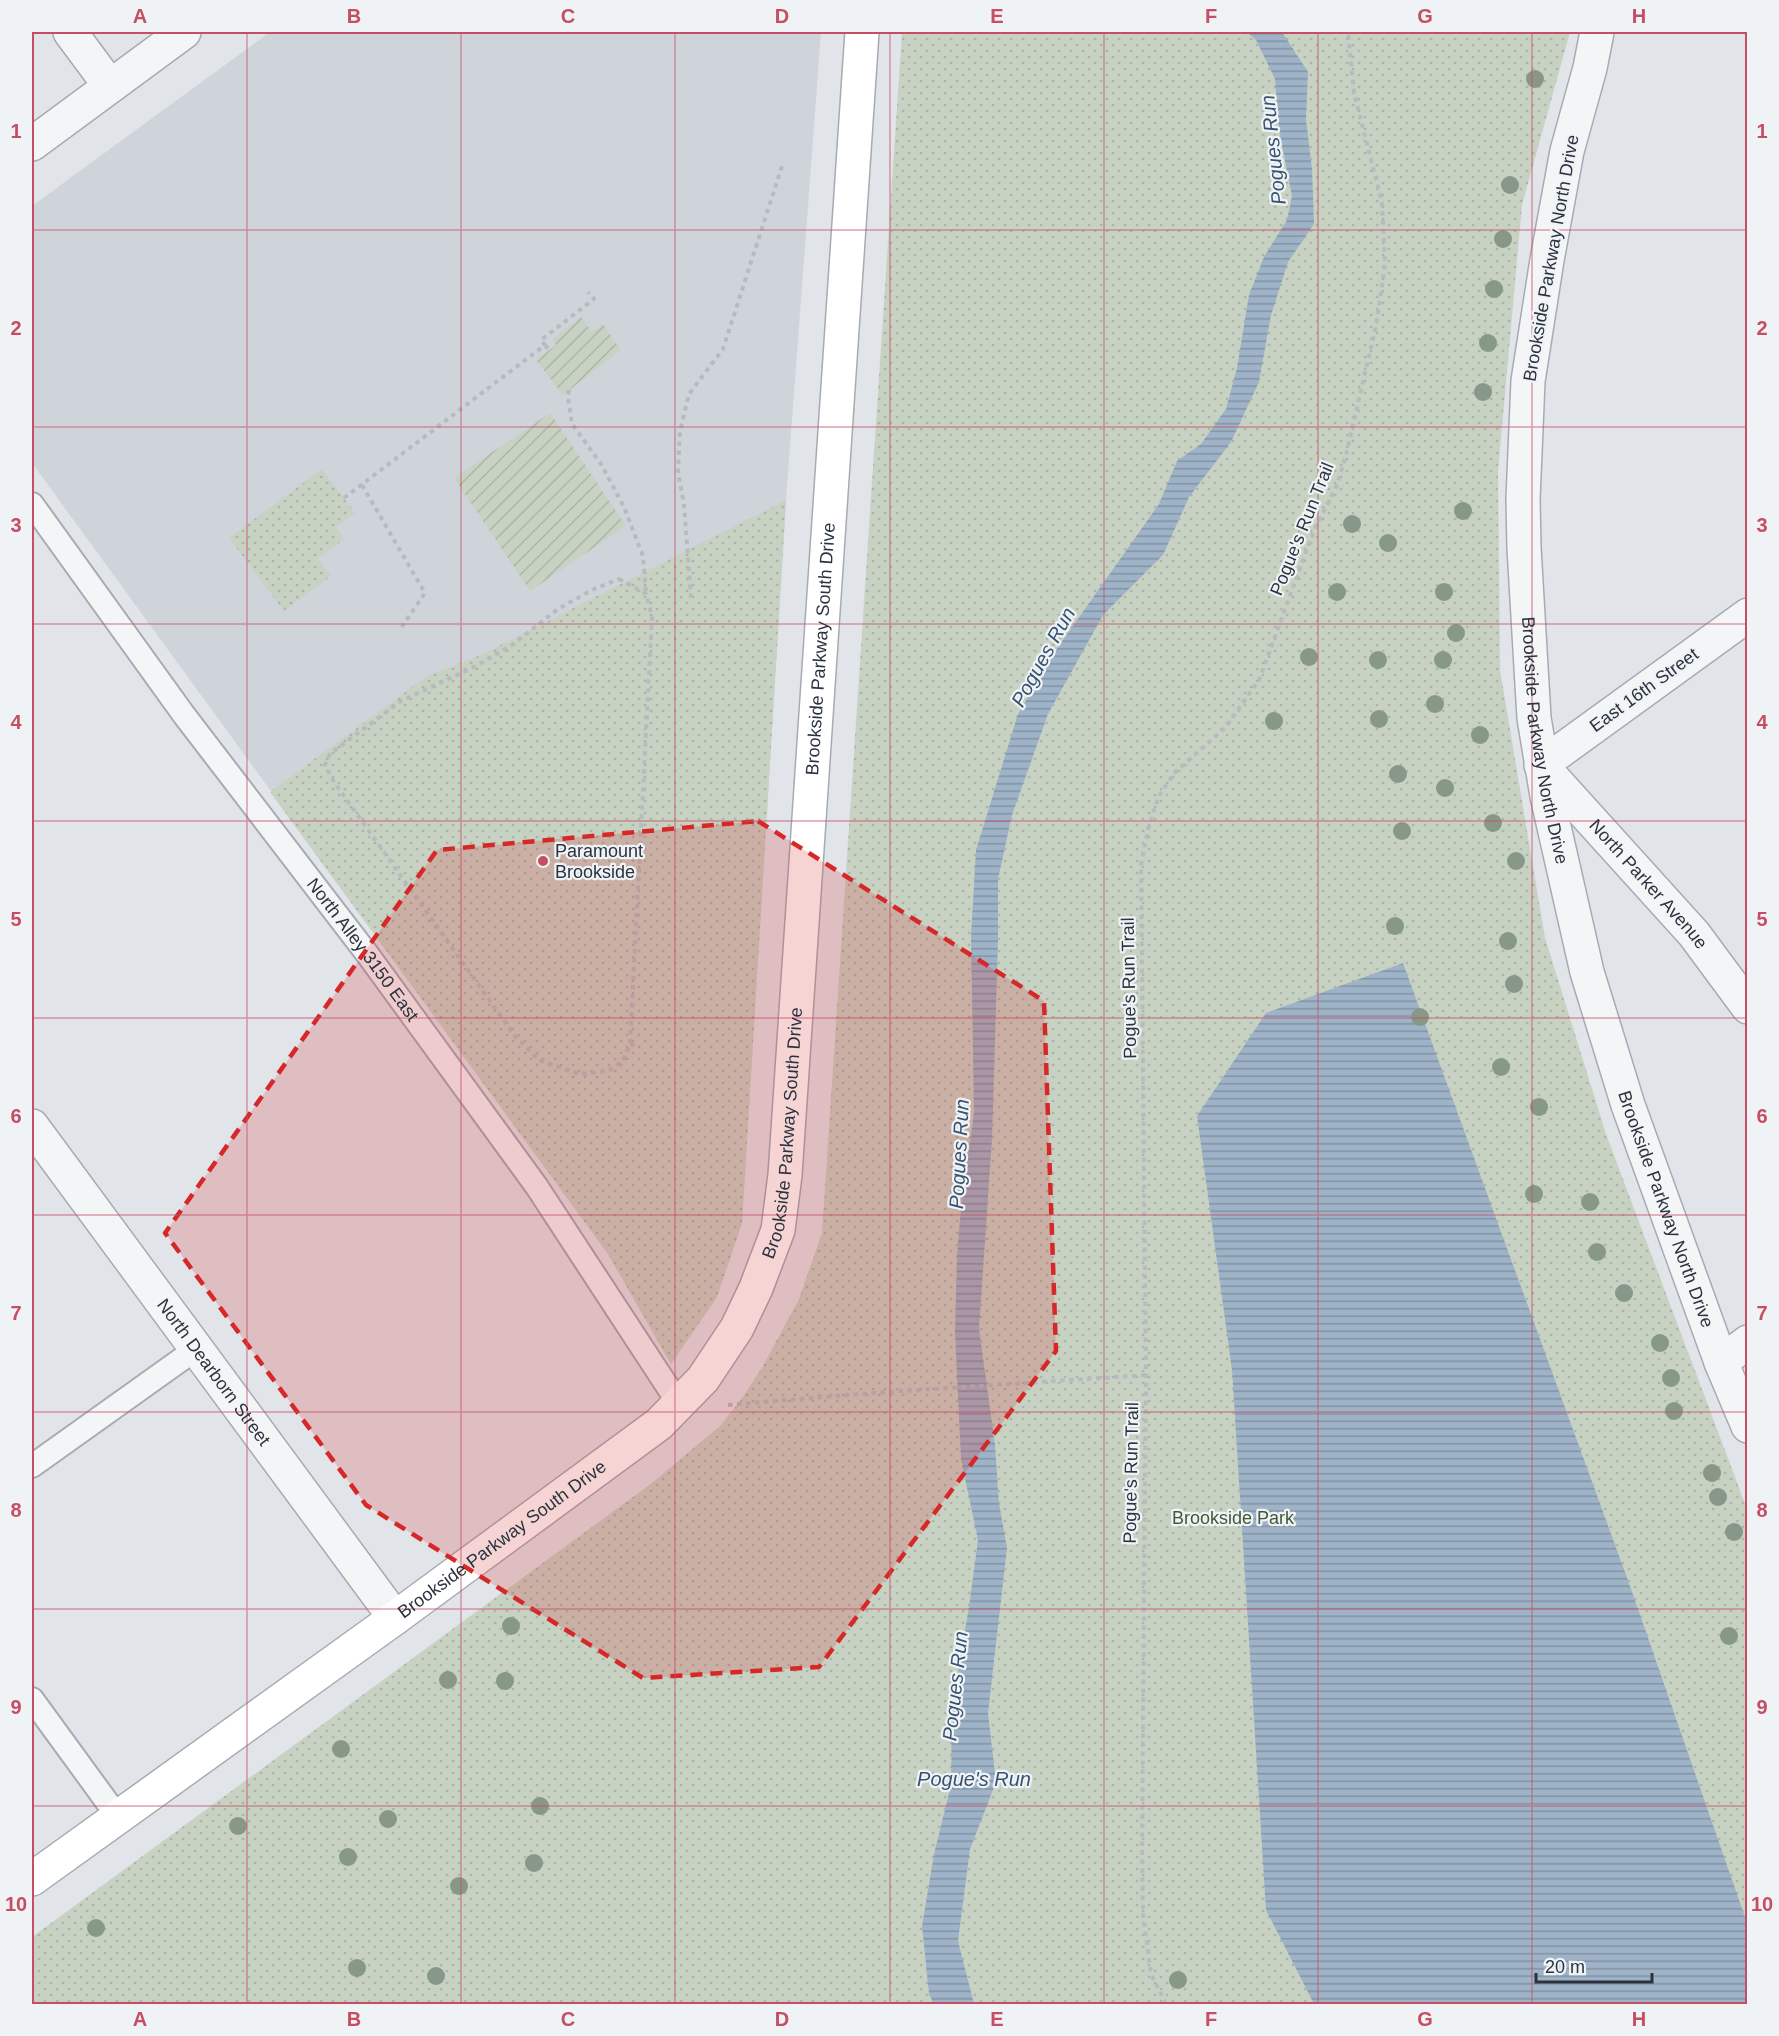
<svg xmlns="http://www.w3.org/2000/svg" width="1779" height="2036" font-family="Helvetica,sans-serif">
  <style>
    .built { fill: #cfd4db }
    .park { fill: url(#park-dots) }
    .garden { fill: url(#garden-furrows) }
    .water { fill: url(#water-rules) }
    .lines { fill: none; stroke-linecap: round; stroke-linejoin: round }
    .service-casing { stroke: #a6abb3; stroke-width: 26 }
    .minor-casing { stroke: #a6abb3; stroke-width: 36 }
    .secondary-casing { stroke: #a6abb3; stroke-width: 36 }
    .path { stroke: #b7bbc0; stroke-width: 4; stroke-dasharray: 4.5 4.5; stroke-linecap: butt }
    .service { stroke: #f4f5f7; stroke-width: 22 }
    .minor { stroke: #f4f5f7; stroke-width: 33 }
    .secondary { stroke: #fff; stroke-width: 33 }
    .tree { fill: #889888 }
    .marked { fill: #d62828; fill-opacity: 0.2; stroke: #d62828; stroke-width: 4.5; stroke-dasharray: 12 8; stroke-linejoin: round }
    .grid { fill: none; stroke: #c64e64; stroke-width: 1.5; stroke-opacity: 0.55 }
    .poi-dot { fill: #c64e64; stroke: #f0f3f6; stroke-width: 2 }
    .labels { text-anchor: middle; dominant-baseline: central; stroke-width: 4.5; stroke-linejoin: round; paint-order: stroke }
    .street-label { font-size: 18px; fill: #2a333f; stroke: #f0f3f6 }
    .poi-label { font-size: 18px; fill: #2a333f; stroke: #f0f3f6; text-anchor: start }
    .park-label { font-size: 18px; fill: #405a39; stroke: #f0f3f6 }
    .water-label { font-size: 20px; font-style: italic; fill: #375371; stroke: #f0f3f6 }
    .neatline { fill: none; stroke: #c64e64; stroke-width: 2 }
    .grid-label { font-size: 20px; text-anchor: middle; font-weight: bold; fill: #c64e64 }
  </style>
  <defs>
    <pattern id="park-dots" width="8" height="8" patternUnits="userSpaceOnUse" patternTransform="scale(1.5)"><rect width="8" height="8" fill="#c7d2c3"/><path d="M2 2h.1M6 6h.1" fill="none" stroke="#abb5a9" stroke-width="1.8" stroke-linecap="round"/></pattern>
    <pattern id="garden-furrows" width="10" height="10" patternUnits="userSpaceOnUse" patternTransform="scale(1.5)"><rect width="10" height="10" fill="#c7d2c3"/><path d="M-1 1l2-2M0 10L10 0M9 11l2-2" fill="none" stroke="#abb5a9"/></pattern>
    <pattern id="water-rules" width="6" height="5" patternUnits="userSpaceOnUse" patternTransform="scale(1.5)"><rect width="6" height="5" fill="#9eb3c7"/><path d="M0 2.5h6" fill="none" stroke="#8192a3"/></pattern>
  </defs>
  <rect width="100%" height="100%" fill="#e1e4e9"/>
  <!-- built -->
  <path class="built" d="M270,32h551l-35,468 -44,723 -25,74 -46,67 -63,-110 -576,-791v-257z"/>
  <!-- park -->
  <g class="park">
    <path d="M902,32h668l-48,173 -24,266 2,199 45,268 61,196 141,375v495h-1715v-67l620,-454 68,-57 20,-25 23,-35 36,-67 23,-66z"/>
    <path d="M322,469l33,44 -19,15 8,11 -26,20 13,17 -47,35 -55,-73z"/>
    <path d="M786,500l-44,723 -25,74 -46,67 -63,-110 -338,-462 157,-116 54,-21z"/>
  </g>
  <!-- garden -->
  <g class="garden">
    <path d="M581,317l11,15 11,-8 18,26 -58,45 -27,-35 20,-15 -4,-6z"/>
    <path d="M550,413l76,113 -96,65 -76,-113z"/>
  </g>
  <!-- water -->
  <g class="water">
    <path d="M1247,32h35l26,40 -2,47 6,50 2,55 -26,38 -17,53 -12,67 -28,60 -42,55 -26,58 -60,60 -55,99 -36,101 -14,64v63l-6,197 -13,190 16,116 4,58 8,45 -19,165 8,69 -26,67 -12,92 16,63h-40l-5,-10 -7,-68 12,-72 17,-69 1,-78 17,-100 9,-67 -17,-81 -6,-127 2,-77 5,-58 12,-84 -3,-177 5,-86 42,-136 40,-67 101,-143 18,-43 24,-17 25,-35 11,-41 12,-73 15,-38 23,-37 5,-24 -13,-66 -4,-51 -19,-39z"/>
    <path d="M1403,963l227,623 117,337v81h-433l-48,-94 -34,-540 -35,-254 69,-103z"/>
  </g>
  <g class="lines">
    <!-- service casing -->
    <g class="service-casing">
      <g id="service">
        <path id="s1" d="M32,504l152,211 184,240 169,232 142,217"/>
        <path d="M32,1466l164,-117"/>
        <path d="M32,1699l86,118"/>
      </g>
    </g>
    <!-- minor casing -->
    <g class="minor-casing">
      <g id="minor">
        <path d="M70,32l40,54"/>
        <path id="s2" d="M1597,32l-7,36 -23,83 -20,109 -19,121 -5,118 1,49 10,170 13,78 40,176 41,133 93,257 27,64"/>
        <path d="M32,144l152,-112"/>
        <path id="s3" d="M1748,615l-207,150 153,169 54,73"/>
        <path id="s4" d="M32,1126l363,492"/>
        <path d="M1721,1362l27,-20"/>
      </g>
    </g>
    <!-- secondary casing -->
    <g class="secondary-casing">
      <g id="secondary">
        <path id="s5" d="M32,1879l363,-261 264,-194 44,-45 34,-51 19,-40 22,-58 7,-55 77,-1143"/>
      </g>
    </g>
    <!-- path -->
    <g class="path">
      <path d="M545,345l4,5"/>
      <path d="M569,390l-1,8 4,26 29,40 23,43 19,49 3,37"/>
      <path d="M362,485l63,108 -26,38"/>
      <path d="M344,498l201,-153 -4,-5 53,-41 -6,-7"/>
      <path d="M619,579l27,15 6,22 -22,428 -7,17 -15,10 -29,3 -40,-14 -24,-24 -181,-254 -9,-17 5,-11 71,-53 71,-33 40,-23 46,-36 34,-19z"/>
      <path d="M691,598l-7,-94 -6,-31 2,-42 9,-37 34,-45 60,-186"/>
      <path d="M630,1044l8,2"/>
      <path d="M728,1405l130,-11 288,-19"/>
      <path d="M1166,2004l-15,-30 -8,-60 -1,-64 4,-475 -5,-510 7,-36 10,-31 16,-25 51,-45 34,-48 54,-147 24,-48 9,-30 30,-129 9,-61 -3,-62 -28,-110 -6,-61"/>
    </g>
    <!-- service -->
    <use href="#service" class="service"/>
    <!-- minor -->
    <use href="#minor" class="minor"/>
    <!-- secondary -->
    <use href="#secondary" class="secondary"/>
  </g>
  <!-- trees -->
  <g class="tree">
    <circle cx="1535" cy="79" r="9"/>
    <circle cx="1510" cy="185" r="9"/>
    <circle cx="1503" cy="239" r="9"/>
    <circle cx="1494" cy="289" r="9"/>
    <circle cx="1488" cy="343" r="9"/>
    <circle cx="1483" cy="392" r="9"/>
    <circle cx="1463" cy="511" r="9"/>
    <circle cx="1352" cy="524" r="9"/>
    <circle cx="1388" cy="543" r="9"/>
    <circle cx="1337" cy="592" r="9"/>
    <circle cx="1444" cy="592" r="9"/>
    <circle cx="1456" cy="633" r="9"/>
    <circle cx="1309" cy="657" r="9"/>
    <circle cx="1378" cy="660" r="9"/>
    <circle cx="1443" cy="660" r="9"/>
    <circle cx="1435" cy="704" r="9"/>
    <circle cx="1379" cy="719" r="9"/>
    <circle cx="1274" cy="721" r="9"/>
    <circle cx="1480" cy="735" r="9"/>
    <circle cx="1398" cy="774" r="9"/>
    <circle cx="1445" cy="788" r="9"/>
    <circle cx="1493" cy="823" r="9"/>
    <circle cx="1402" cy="831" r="9"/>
    <circle cx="1516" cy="861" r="9"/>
    <circle cx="1395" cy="926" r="9"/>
    <circle cx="1508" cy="941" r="9"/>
    <circle cx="1514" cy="984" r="9"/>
    <circle cx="1420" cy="1017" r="9"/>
    <circle cx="1501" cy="1067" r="9"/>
    <circle cx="1539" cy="1107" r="9"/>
    <circle cx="1534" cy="1194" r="9"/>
    <circle cx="1590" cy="1202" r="9"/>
    <circle cx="1597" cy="1252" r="9"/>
    <circle cx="1624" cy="1293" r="9"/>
    <circle cx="1660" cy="1343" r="9"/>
    <circle cx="1671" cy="1378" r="9"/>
    <circle cx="1674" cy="1411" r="9"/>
    <circle cx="1712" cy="1473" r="9"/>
    <circle cx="1718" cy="1497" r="9"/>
    <circle cx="1734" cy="1532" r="9"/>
    <circle cx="511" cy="1626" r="9"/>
    <circle cx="1729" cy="1636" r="9"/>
    <circle cx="448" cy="1680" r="9"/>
    <circle cx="505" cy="1681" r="9"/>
    <circle cx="341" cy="1749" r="9"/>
    <circle cx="540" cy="1806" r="9"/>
    <circle cx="388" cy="1819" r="9"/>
    <circle cx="238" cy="1826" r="9"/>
    <circle cx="348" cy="1857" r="9"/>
    <circle cx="534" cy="1863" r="9"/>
    <circle cx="459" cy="1886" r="9"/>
    <circle cx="96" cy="1928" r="9"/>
    <circle cx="357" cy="1968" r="9"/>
    <circle cx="436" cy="1976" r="9"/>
    <circle cx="1178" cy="1980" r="9"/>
  </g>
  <!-- marked area -->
  <path class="marked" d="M758,821l286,180 12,350 -237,316 -176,11 -277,-173 -201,-272 272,-383z"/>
  <!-- grid -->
  <path class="grid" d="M247,32v1972M461,32v1972M675,32v1972M890,32v1972M1104,32v1972M1318,32v1972M1532,32v1972M32,230h1716M32,427h1716M32,624h1716M32,821h1716M32,1018h1716M32,1215h1716M32,1412h1716M32,1609h1716M32,1806h1716"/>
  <!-- markers -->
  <circle class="poi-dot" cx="543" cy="861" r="6"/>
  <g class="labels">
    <!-- street labels -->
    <g class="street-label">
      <text transform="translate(1551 258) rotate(-80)">Brookside Parkway North Drive</text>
      <text transform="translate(1302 529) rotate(-68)">Pogue's Run Trail</text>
      <text stroke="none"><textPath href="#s5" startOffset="1588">Brookside Parkway South Drive</textPath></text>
      <text transform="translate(1644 690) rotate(-36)">East 16th Street</text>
      <text stroke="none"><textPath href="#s2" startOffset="717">Brookside Parkway North Drive</textPath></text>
      <text stroke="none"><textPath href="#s3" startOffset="416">North Parker Avenue</textPath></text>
      <text stroke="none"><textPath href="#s1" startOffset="555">North Alley 3150 East</textPath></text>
      <text transform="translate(1129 988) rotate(-91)">Pogue's Run Trail</text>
      <text stroke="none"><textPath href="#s5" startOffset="1102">Brookside Parkway South Drive</textPath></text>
      <text stroke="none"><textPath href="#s2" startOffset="1203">Brookside Parkway North Drive</textPath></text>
      <text stroke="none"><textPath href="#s4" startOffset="306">North Dearborn Street</textPath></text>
      <text transform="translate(1131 1473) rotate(-89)">Pogue's Run Trail</text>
      <text stroke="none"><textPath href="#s5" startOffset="580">Brookside Parkway South Drive</textPath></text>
    </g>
    <!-- poi labels -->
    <g class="poi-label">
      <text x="555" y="851">Paramount<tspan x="555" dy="21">Brookside</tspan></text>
    </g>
    <!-- park labels -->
    <g class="park-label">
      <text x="1233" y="1518">Brookside Park</text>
    </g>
    <!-- water labels -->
    <g class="water-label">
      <text transform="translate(1273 150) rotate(-96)">Pogues Run</text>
      <text transform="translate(1043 657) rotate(-61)">Pogues Run</text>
      <text transform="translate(959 1154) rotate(-87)">Pogues Run</text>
      <text transform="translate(955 1686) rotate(-84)">Pogues Run</text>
      <text x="974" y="1779">Pogue's Run</text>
    </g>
  </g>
  <!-- border -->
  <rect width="1779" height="2036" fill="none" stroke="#f0f3f6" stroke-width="66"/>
  <!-- scale -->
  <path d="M1536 1973v9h116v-9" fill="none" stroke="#2a333f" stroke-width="3"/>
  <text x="1545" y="1973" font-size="18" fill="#2a333f" stroke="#f0f3f6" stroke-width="4.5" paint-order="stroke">20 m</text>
  <rect x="33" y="33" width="1713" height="1970" class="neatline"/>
  <g class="grid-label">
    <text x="140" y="23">A</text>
    <text x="354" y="23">B</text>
    <text x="568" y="23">C</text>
    <text x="782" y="23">D</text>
    <text x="997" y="23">E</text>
    <text x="1211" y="23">F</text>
    <text x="1425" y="23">G</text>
    <text x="1639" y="23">H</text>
    <text x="16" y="138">1</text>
    <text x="1762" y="138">1</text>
    <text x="16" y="335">2</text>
    <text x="1762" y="335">2</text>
    <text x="16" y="532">3</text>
    <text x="1762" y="532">3</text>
    <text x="16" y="729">4</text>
    <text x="1762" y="729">4</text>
    <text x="16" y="926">5</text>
    <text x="1762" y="926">5</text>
    <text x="16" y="1123">6</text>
    <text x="1762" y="1123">6</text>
    <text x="16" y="1320">7</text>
    <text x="1762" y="1320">7</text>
    <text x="16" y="1517">8</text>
    <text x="1762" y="1517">8</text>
    <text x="16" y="1714">9</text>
    <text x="1762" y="1714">9</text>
    <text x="16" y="1911">10</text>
    <text x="1762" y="1911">10</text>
    <text x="140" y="2026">A</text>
    <text x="354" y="2026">B</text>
    <text x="568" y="2026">C</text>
    <text x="782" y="2026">D</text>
    <text x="997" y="2026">E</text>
    <text x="1211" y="2026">F</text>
    <text x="1425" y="2026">G</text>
    <text x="1639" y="2026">H</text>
  </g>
</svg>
